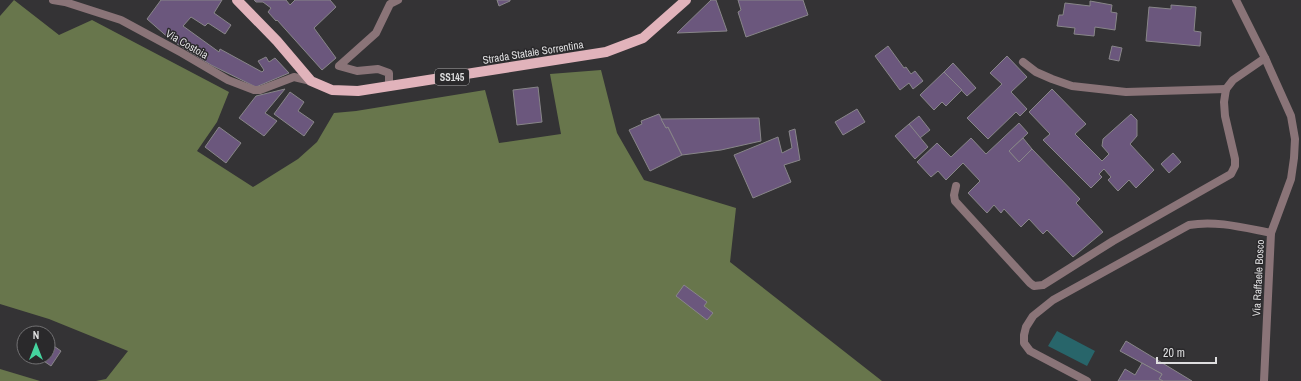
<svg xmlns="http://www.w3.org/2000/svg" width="1301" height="381" font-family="'Archivo Narrow',sans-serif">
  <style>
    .forest { fill: #68764c }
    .water { fill: #28656a }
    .building { fill: #6b577d; stroke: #888689 }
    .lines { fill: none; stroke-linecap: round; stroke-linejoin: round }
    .service { stroke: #8a7478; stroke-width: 8 }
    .tertiary { stroke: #8a7478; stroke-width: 8 }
    .primary { stroke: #e1b3bb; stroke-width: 10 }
    .labels { text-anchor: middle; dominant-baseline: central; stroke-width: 3; stroke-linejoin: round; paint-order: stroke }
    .shield { fill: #2a292b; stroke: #a8a8a9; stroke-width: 1 }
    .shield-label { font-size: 10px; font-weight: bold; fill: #dededf }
    .street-label { font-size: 11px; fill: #dededf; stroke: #2a292b }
  </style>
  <rect width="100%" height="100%" fill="#343335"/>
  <!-- forest -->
  <g class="forest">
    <path d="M14,0l45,35 33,-15 137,72 -12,30 -20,29 56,36 45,-28 19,-17 17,-29 22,-2 129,-21 14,53 62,-9 -11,-60 51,-4 16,63 27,47 92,28 -6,54 152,119h-786l10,-2 22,-28 -79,-32 -49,-15v-288z"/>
    <path d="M0,369l40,12h-40z"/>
  </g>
  <!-- water -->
  <path class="water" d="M1057,331l38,20 -8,15 -39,-20z"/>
  <!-- building -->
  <g class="building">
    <path d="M161,0h61l-8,13 17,12 -6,9 -17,-11 -3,3 -14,-9 -8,9 36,26 1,-3 42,23 2,-2 -6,-9 8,-4 3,5 6,-4 14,15 -33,14 -45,-22 -40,-25 -24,-21z"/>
    <path d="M254,0h32l4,5 5,-5h35l6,7 -22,21 22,30 -14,12 -45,-50 -1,1 -8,-9 3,-4 -8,-6h-7z"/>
    <path d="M497,0h13v1l-11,5z"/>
    <path d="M711,0h5l11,31 -50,2z"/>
    <path d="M738,0h65l5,15 -62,22 -8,-25 3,-2z"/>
    <path d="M1090,1l22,4 -1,7 6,1 -2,17 -20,-3 -1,9 -20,-2 1,-6 -18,-2 2,-11h4l2,-12 25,3z"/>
    <path d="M1171,5l25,2 -2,24 7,1 -1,14 -54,-5 3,-34 22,2z"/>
    <path d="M888,46l16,22 2,-1 5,7 4,-3 8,10 -10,8 -4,-6 -9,7 -25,-34z"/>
    <path d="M1112,46l10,2 -3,13 -10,-2z"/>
    <path d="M1007,56l20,21 -16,15 16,17 -7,7 -4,-4 -28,27 -21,-21 35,-34 -12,-11z"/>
    <path d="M953,63l23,25 -9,8 -23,-24z"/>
    <path d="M944,72l18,18 -16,16 -4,-4 -8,8 -14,-15z"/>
    <path d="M538,87l4,35 -25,3 -4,-35z"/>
    <path d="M285,89l-20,24 12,8 -13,15 -25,-18 17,-22z"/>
    <path d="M1052,89l34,35 -11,10 27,27 7,-7 -7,-8 1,-7 28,-25 6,6v16l-7,8 24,26 -18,18 -7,-8 -11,11 -10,-11 3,-3 -7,-8 -5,5 3,3 -11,11 -48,-48 7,-6 -21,-22z"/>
    <path d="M290,92l14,10 -6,9 16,11 -10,14 -30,-22z"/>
    <path d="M857,109l8,13 -22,13 -8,-13z"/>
    <path d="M659,114l7,14 2,-1 14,28 -32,16 -21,-41 13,-6 -1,-3z"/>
    <path d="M919,116l11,14 -10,8 -11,-14z"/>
    <path d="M759,118l2,23 -40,9 -39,5 -14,-28 -2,1 -5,-9z"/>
    <path d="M1019,123l9,10 -19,18 10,11 13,-13 48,50 -4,4 27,29 -30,25 -26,-27 -4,4 -14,-15 -8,8 -17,-18 -3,4 -7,-8 -7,8 -19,-20 12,-12 -17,-18 -17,17 -8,-9 -7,6 -14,-15 20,-19 14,14 20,-19 15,16z"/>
    <path d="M909,124l19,23 -13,12 -20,-23z"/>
    <path d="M219,127l22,16 -15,20 -21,-16z"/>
    <path d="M795,129l5,31 -16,5 7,17 -38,16 -19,-43 44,-18 4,16 10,-5 -3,-17z"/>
    <path d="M1023,138l9,11 -13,13 -10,-11z"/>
    <path d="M1173,153l8,9 -12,11 -8,-9z"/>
    <path d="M684,285l23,17 -3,4 9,7 -6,7 -31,-24z"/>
    <path d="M1126,341l66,40h-29l-4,-2 3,-5 -42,-23z"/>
    <path d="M48,342l13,9 -10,15 -13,-9h10z"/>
    <path d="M1142,363l20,11 -3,5 4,2h-45l7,-12 10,6z"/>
  </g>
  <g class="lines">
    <!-- service -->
    <g class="service">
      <path d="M53,0l12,2 56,18 61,33 46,27 26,10h6l34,-13 17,4"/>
      <path d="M1023,62l13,10 16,7 20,7 54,6 100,-3"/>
      <path d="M389,87v-14l-11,-4 -21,2 -18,-5 37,-33 14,-29 8,-4"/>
      <path d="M956,186l-2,9 1,6 75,82 4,3 9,-1 70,-44 118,-67 4,-8v-7l-10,-43 -1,-14 2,-13 7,-9 32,-22"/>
      <path d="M1087,381l-57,-30 -6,-8v-8l2,-8 7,-11 20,-16 136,-75c27,-5 56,3 82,8"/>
    </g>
    <!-- tertiary -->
    <path class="tertiary" d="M1236,0l29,58 26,58 4,23 -1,19 -3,21 -20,54 -7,148"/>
    <!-- primary -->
    <path class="primary" d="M237,0l40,41 34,40 21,9 26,1 248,-39 37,-14 43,-38"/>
  </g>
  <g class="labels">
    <!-- shield labels -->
    <rect class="shield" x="435" y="69" width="34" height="16" rx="3"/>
    <g class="shield-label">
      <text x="452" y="77">SS145</text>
    </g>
    <!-- street labels -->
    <g class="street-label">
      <text transform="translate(187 44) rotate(30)">Via Costoia</text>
      <text transform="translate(533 52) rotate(-9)">Strada Statale Sorrentina</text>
      <text transform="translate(1258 278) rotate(-87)">Via Raffaele Bosco</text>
    </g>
  </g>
  <!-- north arrow -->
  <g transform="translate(36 345)"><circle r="19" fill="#2a292b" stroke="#727173"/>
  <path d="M0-3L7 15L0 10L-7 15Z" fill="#45d49f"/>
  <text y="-6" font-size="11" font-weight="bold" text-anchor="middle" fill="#dededf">N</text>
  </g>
  <!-- scale -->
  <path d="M1157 357v6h59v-6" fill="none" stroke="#dededf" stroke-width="2"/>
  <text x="1163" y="357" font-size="12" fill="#dededf" stroke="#2a292b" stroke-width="3" paint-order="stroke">20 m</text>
</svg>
